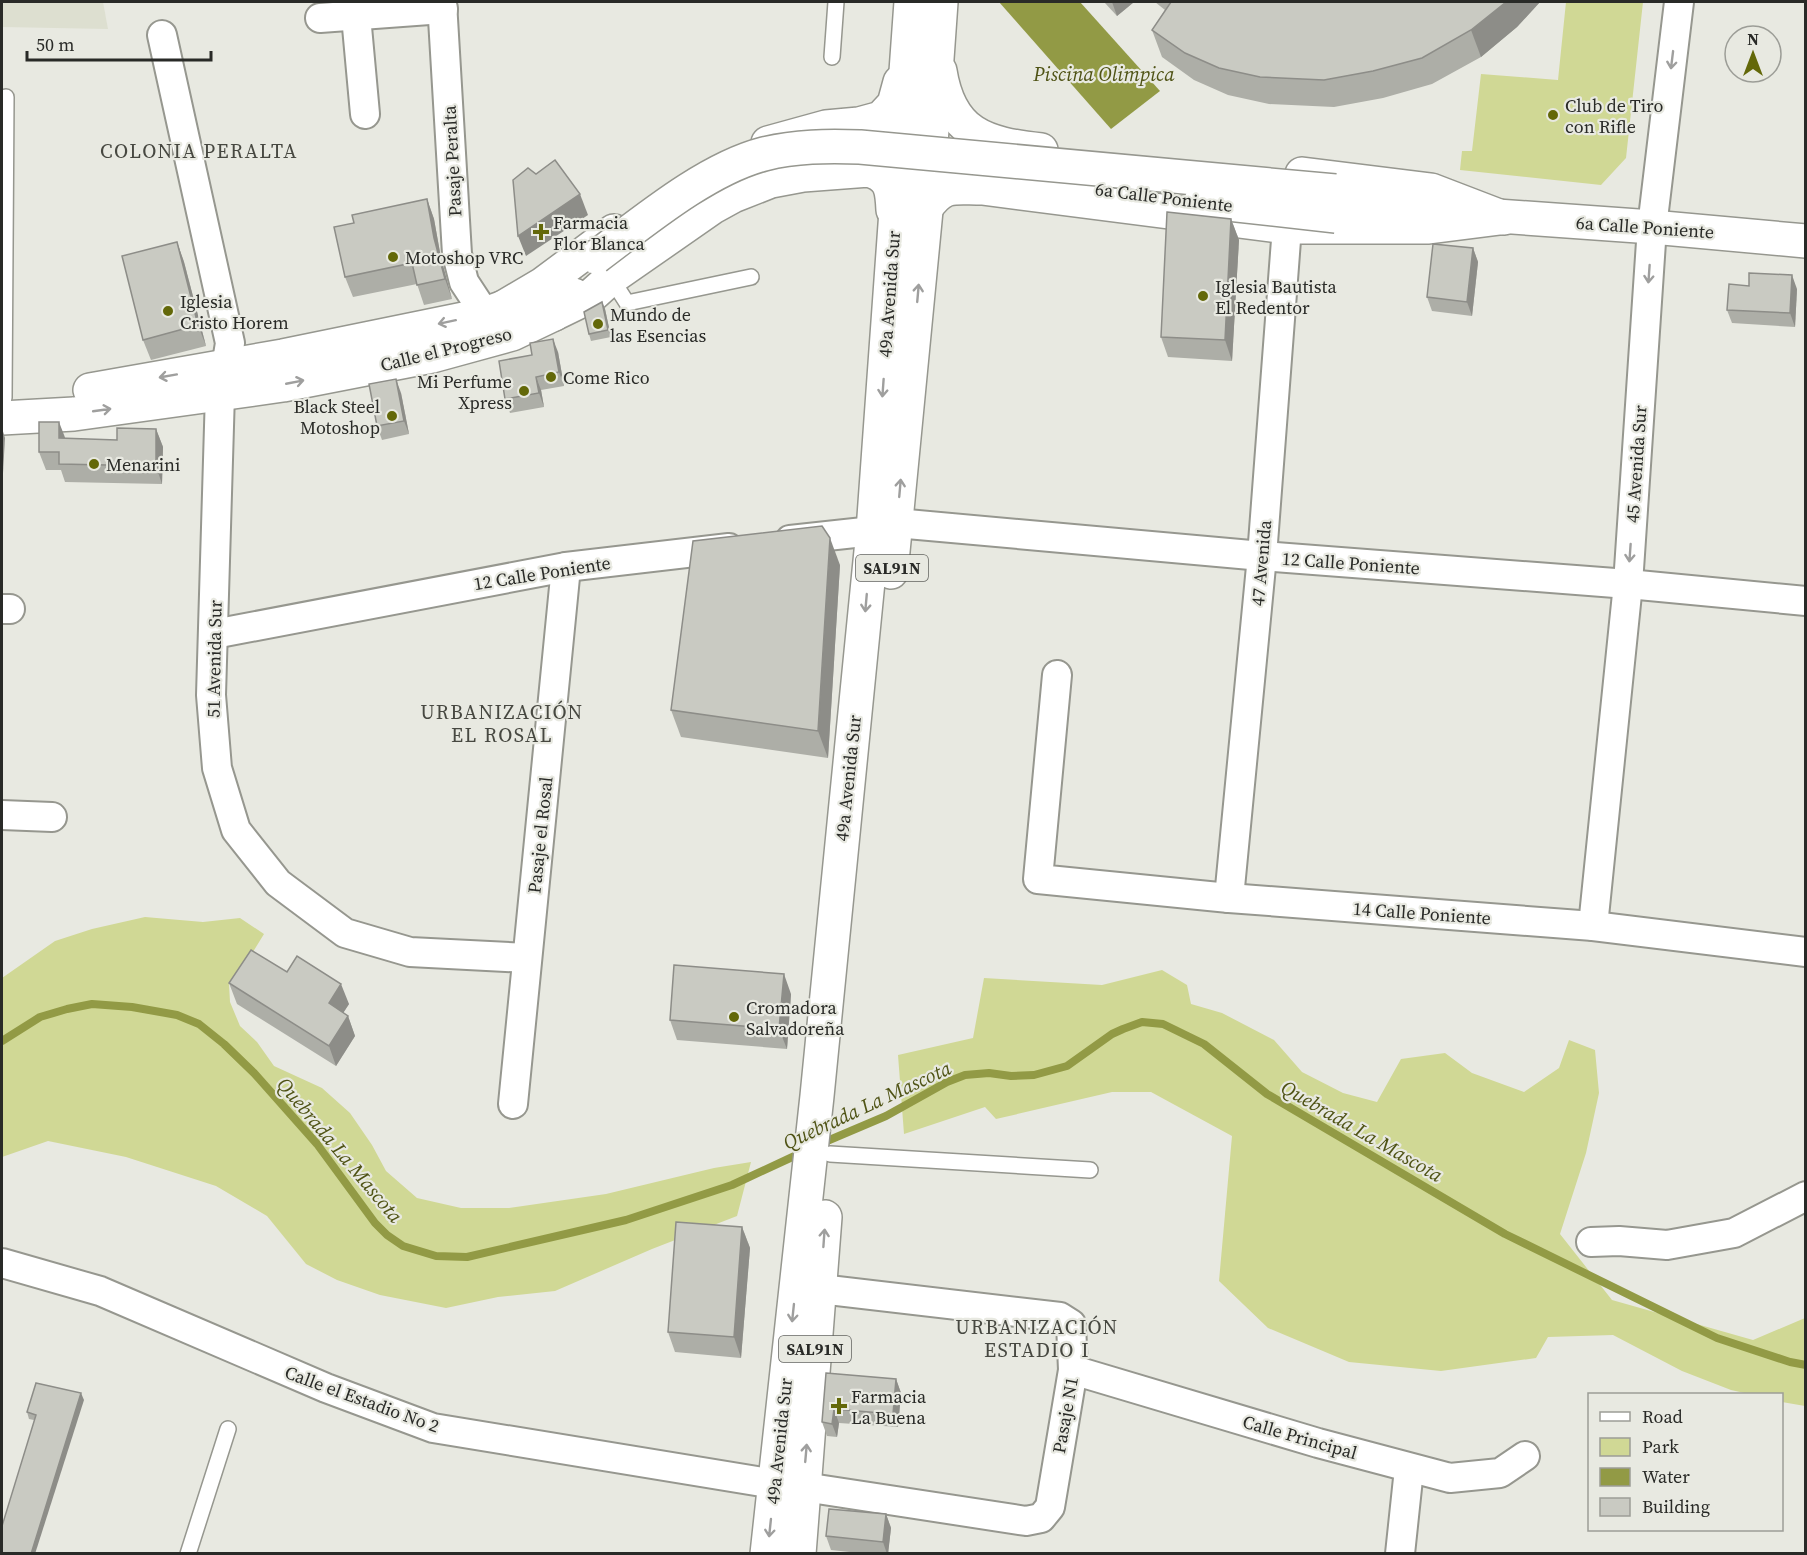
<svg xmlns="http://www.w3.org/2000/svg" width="1807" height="1555" font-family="'Source Serif 4',serif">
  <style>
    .built { fill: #dddfd0 }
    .green { fill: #d0d895 }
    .water { fill: #929a45 }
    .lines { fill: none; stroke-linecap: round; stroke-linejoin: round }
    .stream { stroke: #929a45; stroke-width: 8 }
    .service-casing { stroke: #96978f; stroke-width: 18 }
    .minor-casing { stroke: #96978f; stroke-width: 32 }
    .tertiary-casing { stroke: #96978f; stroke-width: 36 }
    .primary-casing { stroke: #96978f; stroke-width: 36 }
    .service { stroke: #fff; stroke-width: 15 }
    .minor { stroke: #fff; stroke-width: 28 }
    .tertiary { stroke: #fff; stroke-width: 33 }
    .primary { stroke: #fff; stroke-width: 33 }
    .tertiary-bridge-casing { stroke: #96978f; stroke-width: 36; stroke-linecap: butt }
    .tertiary-bridge { stroke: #fff; stroke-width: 33 }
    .wall { fill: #adaea7 }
    .shaded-wall { fill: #8d8d88 }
    .building { fill: #c9cac2; stroke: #8d8d88; stroke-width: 1.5 }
    .oneway { stroke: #9f9f9e }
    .poi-dot { fill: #636809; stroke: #e8e9e1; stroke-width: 2 }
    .labels { text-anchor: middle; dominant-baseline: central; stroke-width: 4.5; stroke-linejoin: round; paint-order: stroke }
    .shield { fill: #e8e9e1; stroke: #62635f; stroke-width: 1.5 }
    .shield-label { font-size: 16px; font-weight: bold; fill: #292a27 }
    .poi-label { font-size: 18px; fill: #292a27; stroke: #e8e9e1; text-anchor: start }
    .street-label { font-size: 18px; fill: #292a27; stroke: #e8e9e1 }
    .water-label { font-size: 20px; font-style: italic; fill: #4f5315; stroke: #e8e9e1 }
    .neighbourhood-label { font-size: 20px; letter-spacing: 1.5px; fill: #474841; stroke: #e8e9e1 }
  </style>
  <rect width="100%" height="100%" fill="#e8e9e1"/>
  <!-- built -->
  <path class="built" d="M2,2h101l5,27 -106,-2z"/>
  <!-- green -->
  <g class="green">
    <path d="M1566,2h77l-17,156 -25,27 -141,-15 2,-19h10l9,-77 77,6z"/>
    <path d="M145,917l58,5 37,-4 24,16 -16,26 -19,24 1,18 10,24 17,16 17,24 48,22 28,25 22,32 14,26 31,27 44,10h48l97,-14 108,-26 37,-6 -14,54 -85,33 -97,42 -57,6 -52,11 -66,-13 -43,-15 -31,-16 -39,-48 -51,-30 -90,-29 -78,-16 -46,16v-179l53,-37 37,-12z"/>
    <path d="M1162,970l25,15 4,19 31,9 52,27 28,32 41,21 34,9 24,-43 44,-6 27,20 52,19 35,-24 10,-28 26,10 4,43 -13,60 -26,81 52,66 141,40 52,-22v88l-23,-4v-8h-33l-18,-4 -49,-19 -69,-36 -65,2 -12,21 -95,13 -92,-9 -81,-34 -49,-47 13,-145 -81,-44h-39l-116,27 -11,-12 -81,27 -6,-79 75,-17 11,-60 118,7z"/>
  </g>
  <!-- water -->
  <path class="water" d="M999,2h81l80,89 -49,38z"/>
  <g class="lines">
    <!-- stream -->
    <g class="stream">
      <path d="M2,1041l38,-24 27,-8 25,-5 40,3 45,8 22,9 25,20 30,29 63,71 58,79 12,12 16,11 33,10 31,1 159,-37 106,-35 69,-32"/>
      <path d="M820,1144l66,-28 61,-34 18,-7 24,-2 22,3 23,-1 33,-9 45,-32 11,-5 19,-7 21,2 41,20 63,50 238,140 212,104 73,24 16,3"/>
    </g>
    <!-- service casing -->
    <g class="service-casing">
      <g id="service">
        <path d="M832,57l4,-55"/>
        <path d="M611,278l16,25 124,-26"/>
        <path d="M4,398l2,-301"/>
        <path d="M830,1154l260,16"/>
        <path d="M188,1554l40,-125"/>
      </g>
    </g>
    <!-- minor casing -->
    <g class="minor-casing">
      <g id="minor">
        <path d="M442,2l15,252 7,28 21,32"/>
        <path d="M356,16l9,98"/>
        <path d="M320,18l123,-9"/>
        <path d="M162,35l68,308 -6,37 -4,13 -9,302 6,73 19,62 42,53 67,50 65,19 117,6"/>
        <path d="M896,523l366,33 366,28 178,17"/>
        <path d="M790,540l83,-9"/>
        <path d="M2,609h8"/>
        <path d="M214,634l352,-67 163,-19"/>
        <path d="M1057,675l-19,204 191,19 364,28 213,26"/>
        <path d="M2,815l50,2"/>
        <path d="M1229,898l33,-342 25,-329"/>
        <path d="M1593,926l35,-342 24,-357 27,-225"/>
        <path d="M513,1104l53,-537"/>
        <path d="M1591,1242l28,-1 48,4 67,-12 72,-37"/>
        <path d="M2,1263l98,28 226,97 107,40 342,56"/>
        <path d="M1073,1370l245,73 132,35 50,-5 25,-17"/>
        <path d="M804,1487l222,34 15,-3 9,-11 23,-137 -2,-46 -11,-7 -240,-28"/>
        <path d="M1400,1554l9,-85"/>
      </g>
    </g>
    <!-- tertiary casing -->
    <g class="tertiary-casing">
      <g id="tertiary">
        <path d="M1335,191l78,19 239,17 154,14"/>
        <path d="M90,390l193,-34 181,-37 21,-5 47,-17"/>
        <path d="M2,418l72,-4 209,-29 149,-29 80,-22 42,-20 20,-19"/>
      </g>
    </g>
    <!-- primary casing -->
    <g class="primary-casing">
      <g id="primary">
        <path d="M940,71c10,63 45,73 101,79"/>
        <path d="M768,143l58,-16 33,-3 22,-6 13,-14 6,-22"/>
        <path d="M1302,174l129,16 73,28"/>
        <path d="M926,208c18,-25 27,-20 56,-20l305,39h142l71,-9"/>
        <path d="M504,307l39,-23 71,-53"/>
        <path d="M554,314l37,-18 20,-18 102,-71 20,-11 38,-15 32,-6 66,-5c22,7 23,19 24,40"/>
        <path d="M891,572l36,-372 14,-198"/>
        <path d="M767,1554l50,-458 56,-565 38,-529"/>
        <path d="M799,1554l26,-337"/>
      </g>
    </g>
    <!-- service -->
    <use href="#service" class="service"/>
    <!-- minor -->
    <use href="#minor" class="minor"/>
    <!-- tertiary -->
    <use href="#tertiary" class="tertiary"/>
    <!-- primary -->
    <use href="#primary" class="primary"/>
    <!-- tertiary-bridge casing -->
    <g class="tertiary-bridge-casing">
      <g id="tertiary-bridge">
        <path d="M1201,201l135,15"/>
        <path d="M596,257c47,-35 110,-88 168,-103 32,-8 63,-8 96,-7l475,44"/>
      </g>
    </g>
    <!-- tertiary-bridge -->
    <use href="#tertiary-bridge" class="tertiary-bridge"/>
  </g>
  <!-- wall -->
  <g class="wall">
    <path d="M1104,2h30l-17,14z"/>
    <path d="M1155,2h385l-23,25 -36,30 -49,27 -49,14 -49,9 -65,-3 -41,-9 -34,-15 -32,-23 -10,-27 13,-20z"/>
    <path d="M427,199l7,20 7,39 11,41 -28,6 -7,-21 -64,13 -8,-20 9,-54z"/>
    <path d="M1231,219l8,21 -7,121 -64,-4 -7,-20z"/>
    <path d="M177,242l7,20 22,84 -55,14 -8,-20z"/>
    <path d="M1473,248l5,14 -6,54 -40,-5 -5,-14z"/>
    <path d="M1797,289l-2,38 -63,-4 -5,-13z"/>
    <path d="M602,302l3,7 6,28 -20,4 -2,-7z"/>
    <path d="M558,352l6,34 -23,4 3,17 -34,6 -5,-14z"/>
    <path d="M401,393l8,41 -27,6 -5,-14z"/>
    <path d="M156,429l7,18 -1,37 -97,-2 -4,-12h-15l-7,-18 26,-13 52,1z"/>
    <path d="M840,565l-12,193 -147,-21 -10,-27z"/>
    <path d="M287,972l62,32 -6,9 5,3 7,20 -19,30 -99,-62 -8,-21z"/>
    <path d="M791,994l-4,55 -110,-9 -7,-20z"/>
    <path d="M742,1227l8,21 -9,110 -66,-6 -7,-20z"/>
    <path d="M826,1373l70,6 5,14 -3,34 -59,-4 -2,14 -10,-1 -5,-14z"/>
    <path d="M84,1400l-50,20 -5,-1 -2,-7z"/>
    <path d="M886,1514l5,14 -3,26h-20l-37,-4 -5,-14z"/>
  </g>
  <!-- shaded-wall -->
  <g class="shaded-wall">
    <path d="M1112,2h22l-17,14z"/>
    <path d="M1506,2h34l-23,25 -36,30 -10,-27z"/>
    <path d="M580,194l8,21 -62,41 -8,-20z"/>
    <path d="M427,199l7,20 7,39 11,41 -7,-20 -11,-41z"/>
    <path d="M1231,219l8,21 -7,121 -7,-21z"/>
    <path d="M177,242l7,20 22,84 -8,-21z"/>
    <path d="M1473,248l5,14 -6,54 -5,-14z"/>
    <path d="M1792,275l5,14 -2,38 -5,-14z"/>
    <path d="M602,302l3,7 6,28 -3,-7z"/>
    <path d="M553,339l5,13 6,34 -5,-14z"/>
    <path d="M536,377l5,13 3,17 -5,-14z"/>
    <path d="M396,379l5,14 8,41 -5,-13z"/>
    <path d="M59,422l7,18 -7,-2z"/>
    <path d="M2,428l3,10 -2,35 -1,-3z"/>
    <path d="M156,429l7,18 -1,37 -6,-18z"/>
    <path d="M830,538l10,27 -12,193 -10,-27z"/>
    <path d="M784,974l7,20 -4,55 -8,-20z"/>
    <path d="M341,984l8,20 -13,20 -7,-21z"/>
    <path d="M348,1016l7,20 -19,30 -7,-20z"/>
    <path d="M742,1227l8,21 -9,110 -7,-21z"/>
    <path d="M896,1379l5,14 -3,34 -5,-13z"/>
    <path d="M81,1393l3,7 -49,154h-4z"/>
    <path d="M834,1409l5,14 -2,14 -5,-13z"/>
    <path d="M886,1514l5,14 -3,26h-1l-4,-12z"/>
  </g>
  <!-- building -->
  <g class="building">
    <path d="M1171,2h335l-35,28 -49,28 -49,13 -49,9 -64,-3 -41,-9 -34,-15 -33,-23z"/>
    <path d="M555,160l25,34 -62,42 -5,-56 15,-12 8,6z"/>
    <path d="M427,199l7,39 11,41 -28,6 -5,-22 -67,14 -11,-50 20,-4 -2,-8z"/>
    <path d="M1167,212l64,7 -6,121 -64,-3z"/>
    <path d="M177,242l21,83 -55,15 -21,-84z"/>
    <path d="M1433,244l40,4 -6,54 -40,-5z"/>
    <path d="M1749,273l43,2 -2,38 -63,-3 2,-26 20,2z"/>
    <path d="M602,302l6,28 -19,4 -5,-22z"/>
    <path d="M553,339l6,33 -23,5 3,16 -34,6 -6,-38 33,-6 -2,-12z"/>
    <path d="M396,379l8,42 -27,5 -8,-42z"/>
    <path d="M39,422h20v16l58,2v-12l39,1v37l-97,-2v-12h-20z"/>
    <path d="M822,526l8,12 -12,193 -147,-21 22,-169z"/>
    <path d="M251,950l36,22 10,-16 44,28 -12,19 19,13 -19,30 -100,-63z"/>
    <path d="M674,965l110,9 -5,55 -109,-9z"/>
    <path d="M676,1222l66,5 -8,110 -66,-5z"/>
    <path d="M826,1373l70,6 -3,35 -59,-5 -2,15 -10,-2z"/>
    <path d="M36,1383l45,10 -50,161h-29v-28l34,-111 -9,-3z"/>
    <path d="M829,1509l57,5 -3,28 -57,-6z"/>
  </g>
  <!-- one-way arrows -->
  <defs><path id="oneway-shaft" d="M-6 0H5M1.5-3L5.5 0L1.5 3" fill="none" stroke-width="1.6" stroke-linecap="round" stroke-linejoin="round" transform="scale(1.5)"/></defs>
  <g class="oneway">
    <use href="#oneway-shaft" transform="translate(1672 60) rotate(97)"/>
    <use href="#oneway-shaft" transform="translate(1649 274) rotate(94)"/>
    <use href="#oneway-shaft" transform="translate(918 293) rotate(-85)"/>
    <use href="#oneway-shaft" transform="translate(447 322) rotate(168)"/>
    <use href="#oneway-shaft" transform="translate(168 376) rotate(170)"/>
    <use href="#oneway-shaft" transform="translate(295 382) rotate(-11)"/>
    <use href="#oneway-shaft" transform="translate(883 388) rotate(94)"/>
    <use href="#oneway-shaft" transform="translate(102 410) rotate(-8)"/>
    <use href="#oneway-shaft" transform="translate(900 488) rotate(-85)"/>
    <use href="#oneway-shaft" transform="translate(1630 553) rotate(94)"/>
    <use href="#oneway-shaft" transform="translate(866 603) rotate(95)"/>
    <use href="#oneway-shaft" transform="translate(824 1238) rotate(-86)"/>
    <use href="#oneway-shaft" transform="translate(793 1313) rotate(96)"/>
    <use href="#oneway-shaft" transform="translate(806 1453) rotate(-85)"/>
    <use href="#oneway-shaft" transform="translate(770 1528) rotate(96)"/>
  </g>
  <!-- markers -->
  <g class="poi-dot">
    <circle cx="1553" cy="115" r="6"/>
    <path d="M538 223h6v6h6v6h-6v6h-6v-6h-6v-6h6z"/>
    <circle cx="393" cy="257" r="6"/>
    <circle cx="1203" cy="296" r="6"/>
    <circle cx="168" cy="311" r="6"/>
    <circle cx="598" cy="324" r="6"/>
    <circle cx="551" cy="377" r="6"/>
    <circle cx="524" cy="391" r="6"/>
    <circle cx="392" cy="416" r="6"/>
    <circle cx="94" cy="464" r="6"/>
    <circle cx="734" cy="1017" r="6"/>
    <path d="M836 1397h6v6h6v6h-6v6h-6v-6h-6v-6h6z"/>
  </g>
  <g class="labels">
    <!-- shield labels -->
    <g class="shield">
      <rect x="856" y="555" width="72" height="26" rx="4.5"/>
      <rect x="779" y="1336" width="72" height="26" rx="4.5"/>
    </g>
    <g class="shield-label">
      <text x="892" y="568">SAL91N</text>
      <text x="815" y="1349">SAL91N</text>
    </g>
    <!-- poi labels -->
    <g class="poi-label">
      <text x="1565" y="105">Club de Tiro<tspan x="1565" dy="21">con Rifle</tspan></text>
      <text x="553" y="222">Farmacia<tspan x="553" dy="21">Flor Blanca</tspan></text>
      <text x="405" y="257">Motoshop VRC</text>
      <text x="1215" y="286">Iglesia Bautista<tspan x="1215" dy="21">El Redentor</tspan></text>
      <text x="180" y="301">Iglesia<tspan x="180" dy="21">Cristo Horem</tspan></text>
      <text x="610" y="314">Mundo de<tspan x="610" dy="21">las Esencias</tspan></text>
      <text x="563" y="377">Come Rico</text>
      <text x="512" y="381" text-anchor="end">Mi Perfume<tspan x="512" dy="21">Xpress</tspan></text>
      <text x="380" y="406" text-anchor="end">Black Steel<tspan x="380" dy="21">Motoshop</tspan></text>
      <text x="106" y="464">Menarini</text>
      <text x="746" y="1007">Cromadora<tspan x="746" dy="21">Salvadoreña</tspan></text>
      <text x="851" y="1396">Farmacia<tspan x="851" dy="21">La Buena</tspan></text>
    </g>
    <!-- street labels -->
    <g class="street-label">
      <text transform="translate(452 161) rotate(-93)">Pasaje Peralta</text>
      <text transform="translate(1164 197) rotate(7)">6a Calle Poniente</text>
      <text transform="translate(1645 227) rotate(4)">6a Calle Poniente</text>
      <text transform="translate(889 294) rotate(-86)">49a Avenida Sur</text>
      <text transform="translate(446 349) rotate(-14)">Calle el Progreso</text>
      <text transform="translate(1636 464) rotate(-86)">45 Avenida Sur</text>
      <text transform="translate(1261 563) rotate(-85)">47 Avenida</text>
      <text transform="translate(1351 563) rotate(4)">12 Calle Poniente</text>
      <text transform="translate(542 573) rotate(-9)">12 Calle Poniente</text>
      <text transform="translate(214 659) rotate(-89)">51 Avenida Sur</text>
      <text transform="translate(848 778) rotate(-84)">49a Avenida Sur</text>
      <text transform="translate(540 835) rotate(-84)">Pasaje el Rosal</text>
      <text transform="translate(1422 913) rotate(4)">14 Calle Poniente</text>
      <text transform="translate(362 1399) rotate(20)">Calle el Estadio No 2</text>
      <text transform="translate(1065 1415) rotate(-80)">Pasaje N1</text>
      <text transform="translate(1300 1437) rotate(16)">Calle Principal</text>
      <text transform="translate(779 1441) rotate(-84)">49a Avenida Sur</text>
    </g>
    <!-- water labels -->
    <g class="water-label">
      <text x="1104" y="74">Piscina Olimpica</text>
      <text transform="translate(867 1105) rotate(-25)">Quebrada La Mascota</text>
      <text transform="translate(1362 1131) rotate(30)">Quebrada La Mascota</text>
      <text transform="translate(340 1150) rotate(50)">Quebrada La Mascota</text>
    </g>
    <!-- neighbourhood labels -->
    <g class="neighbourhood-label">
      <text x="199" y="151">COLONIA PERALTA</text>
      <text x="502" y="712">URBANIZACIÓN<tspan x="502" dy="23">EL ROSAL</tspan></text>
      <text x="1037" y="1327">URBANIZACIÓN<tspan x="1037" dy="23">ESTADIO I</tspan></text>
    </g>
  </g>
  <!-- border -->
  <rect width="1807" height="1555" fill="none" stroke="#292a27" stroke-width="6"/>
  <!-- legend -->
  <rect x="1588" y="1393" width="195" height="138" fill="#e8e9e1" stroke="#9c9d97" stroke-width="1.5"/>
  <rect x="1600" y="1412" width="30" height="9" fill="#ffffff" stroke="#9c9d97" stroke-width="1.5"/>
  <text x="1642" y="1423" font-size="18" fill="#292a27">Road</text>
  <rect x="1600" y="1438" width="30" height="18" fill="#d0d895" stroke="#9c9d97" stroke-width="1.5"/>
  <text x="1642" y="1453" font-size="18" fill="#292a27">Park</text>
  <rect x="1600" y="1468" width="30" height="18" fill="#929a45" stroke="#9c9d97" stroke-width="1.5"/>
  <text x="1642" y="1483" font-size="18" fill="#292a27">Water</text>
  <rect x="1600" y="1498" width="30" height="18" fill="#c9cac2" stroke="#9c9d97" stroke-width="1.5"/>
  <text x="1642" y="1513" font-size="18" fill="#292a27">Building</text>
  <!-- north arrow -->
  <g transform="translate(1753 54)"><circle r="28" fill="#e8e9e1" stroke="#9c9d97" stroke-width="1.5"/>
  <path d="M0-4.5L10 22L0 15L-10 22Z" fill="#636809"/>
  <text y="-9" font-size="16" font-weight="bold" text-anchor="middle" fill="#292a27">N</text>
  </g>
  <!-- scale -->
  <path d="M27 51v9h184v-9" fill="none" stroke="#292a27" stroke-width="3"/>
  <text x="36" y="51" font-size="18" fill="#292a27" stroke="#e8e9e1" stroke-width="4.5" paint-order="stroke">50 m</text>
</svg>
